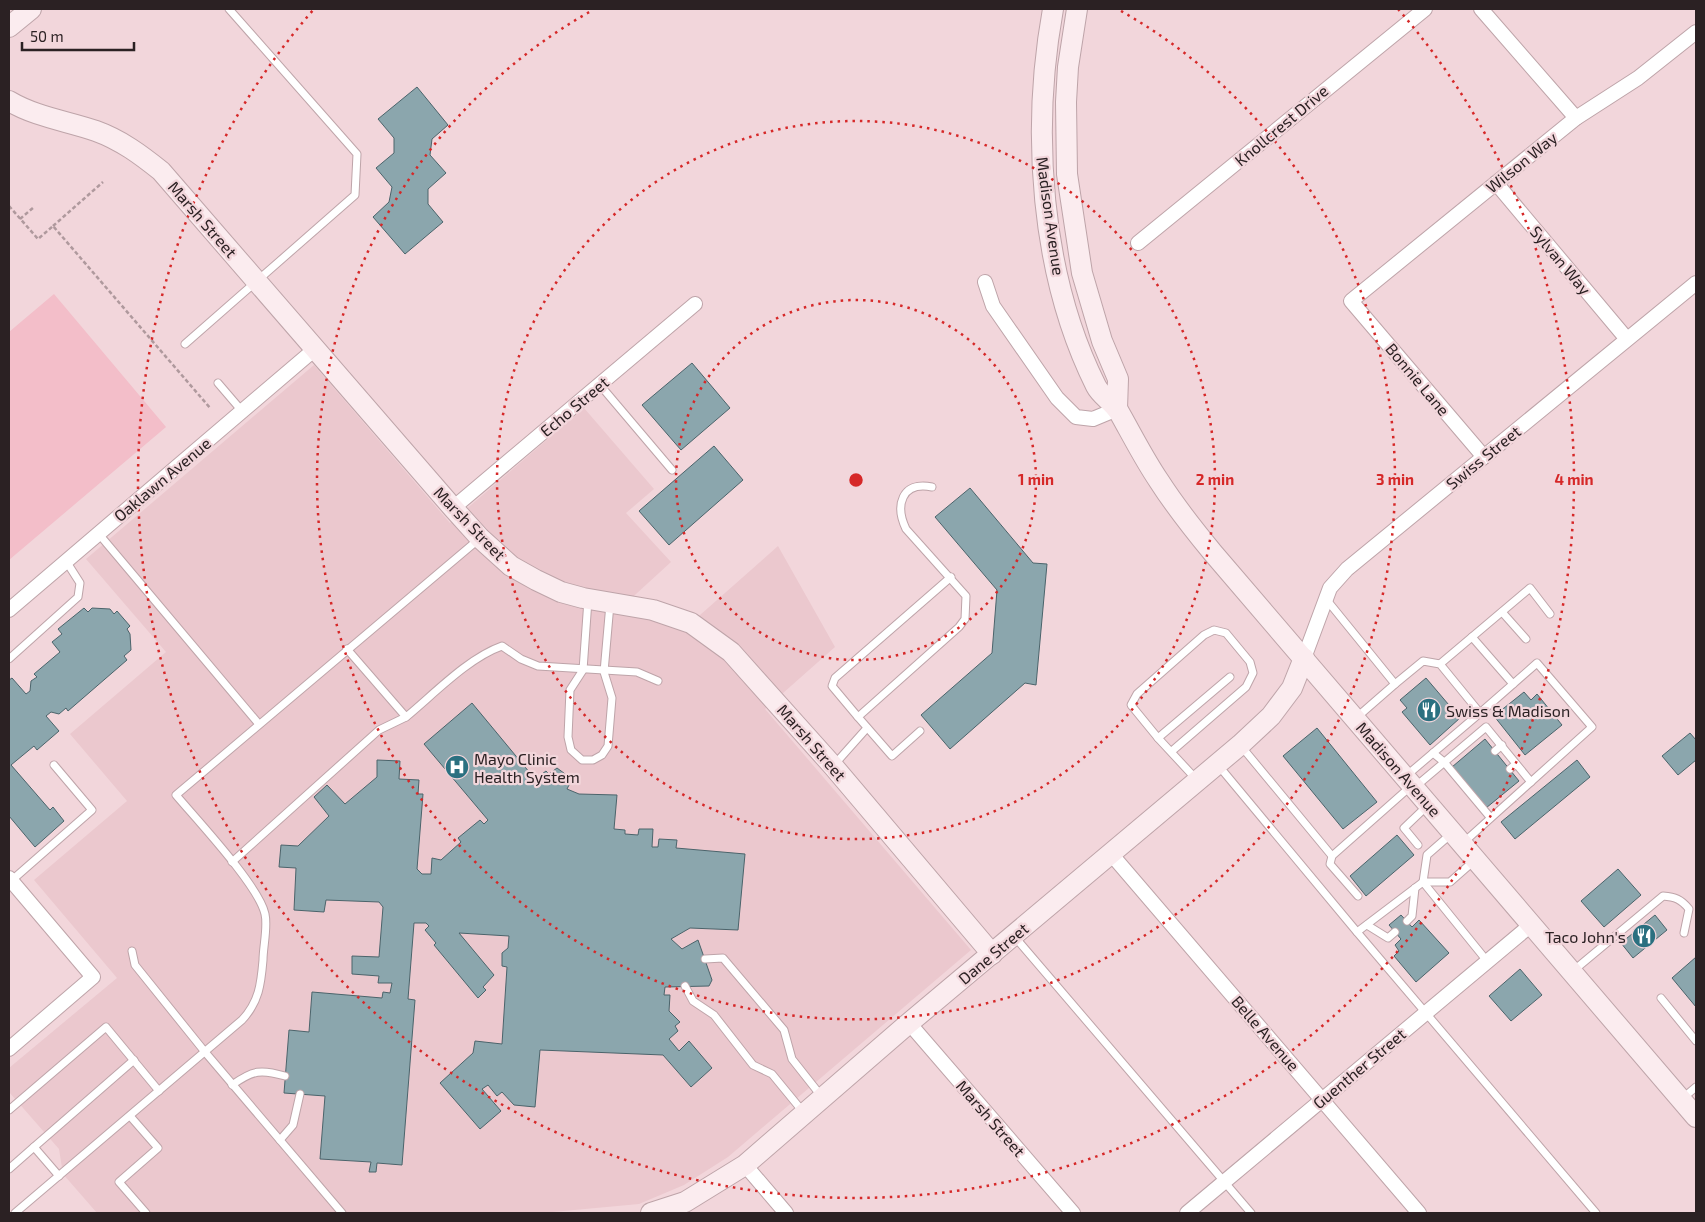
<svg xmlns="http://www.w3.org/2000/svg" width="1705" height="1222" font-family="'Exo 2',sans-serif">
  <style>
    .built { fill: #ebc8ce }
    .park { fill: #f3bec9 }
    .building { fill: #8ba6ad; stroke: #4b646b }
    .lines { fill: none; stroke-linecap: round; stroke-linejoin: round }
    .lane-casing { stroke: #bea4a9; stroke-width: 9 }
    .street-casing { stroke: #bea4a9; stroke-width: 16 }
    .secondary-casing { stroke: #bea4a9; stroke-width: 22 }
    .path { stroke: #af999d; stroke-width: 2.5; stroke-dasharray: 4 2.5; stroke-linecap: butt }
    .lane { stroke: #fff; stroke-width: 7 }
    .street { stroke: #fff; stroke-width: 14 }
    .secondary { stroke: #fbecef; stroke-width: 20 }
    .ring { fill: none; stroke: #d62828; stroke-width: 2.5; stroke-dasharray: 2.5 5 }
    .labels { text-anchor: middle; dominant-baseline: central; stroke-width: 4.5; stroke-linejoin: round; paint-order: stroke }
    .street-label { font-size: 16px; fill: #2b2123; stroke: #f2d6db }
    .poi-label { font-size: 16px; fill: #2b2123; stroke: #f2d6db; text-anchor: start }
    .centre { fill: #d62828; stroke: #f2d6db; stroke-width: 2.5 }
    .ring-label { font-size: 15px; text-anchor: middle; font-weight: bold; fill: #d62828; stroke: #f2d6db; stroke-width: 4.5; stroke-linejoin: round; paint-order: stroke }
  </style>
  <rect width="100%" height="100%" fill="#f2d6db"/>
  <!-- built -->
  <path class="built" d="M314,365l136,158 134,-115 70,81 -28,24 45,49 -47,43 67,18 87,-77 57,101 -70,62 206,241 -243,207 -44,28 -45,19 -97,9h-445l-34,-39 -4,-25 -50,-57v-24l108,-90 -83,-98 93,-79 -57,-67 96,-82 -80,-93z"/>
  <!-- park -->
  <path class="park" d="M54,294l112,133 -157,133v-228z"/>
  <!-- building -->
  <g class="building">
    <path d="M417,87l31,38 -16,14 -2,16 16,18 -18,16v15l15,18 -38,32 -32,-37 16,-15 3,-15 -16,-19 18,-15v-15l-16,-19z"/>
    <path d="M692,363l38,45 -49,42 -39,-45z"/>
    <path d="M714,446l29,34 -74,65 -30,-34z"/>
    <path d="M970,488l63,75 14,1 -11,121 -11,-2 -75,66 -29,-34 71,-62 5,-63 -62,-73z"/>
    <path d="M84,608l4,4 4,-4 18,1 4,5 3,-3 13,15 -3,3 3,5 1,16 -7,6 3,4 -59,51 -2,-3 -7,6 -8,-2 -5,4 13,15 -22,19 -3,-4 -23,19 39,45 3,-3 11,14 -29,26 -26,-31v-136l3,-2 14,16 4,-3 1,-10 6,-4 -3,-3 26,-22 -8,-10 10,-8 -4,-5z"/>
    <path d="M1426,678l34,40 -30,27 -28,-33 5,-4 -7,-8z"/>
    <path d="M1524,692l7,8 6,-6 25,31 -37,30 -31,-39z"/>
    <path d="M472,703l63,76 11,-8 3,3 8,-6 15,11 -5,10 12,5 38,1 -3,34 11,1v4l13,1 1,-6h14l-1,18h6l1,-8 18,1 -1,8 69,6 -7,76 -48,-2 -19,11 11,10 16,-9 14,40 -3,6 -44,1 -1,8h6l-1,16 11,11 -5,4 3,5 -9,8 10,12 10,-10 23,27 -21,19 -28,-32 -123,-5 -5,57 -21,-2 -12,-13 -5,4 -9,-11 -6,4 19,22 -21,18 -40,-46 33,-30 2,-12 27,3 5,-77 -5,-1v-13l6,-5 1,-12 -50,-3 35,42 -11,12 3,3 -8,8 -44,-53 2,-2 -11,-13 4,-4 -3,-3h-12l-6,76 7,1 -13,165 -25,-2 -1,9h-7l2,-10 -51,-3 5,-63 -41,-3 5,-63 20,2 3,-40 70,6 1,-6 7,1 2,-10h-14l1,-7 -27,-2v-18l27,1 4,-50 -4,-5 -53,-2 -2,12 -30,-2 2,-42 -17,-1 2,-22 17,1 31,-30 -15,-19 13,-12 18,19 32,-27v-17l23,1 -1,18 20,1 -1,14h5l-6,75 5,5h9l1,-16 9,2 20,-18 -3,-4 22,-18 4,4 4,-4 -64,-76z"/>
    <path d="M1317,728l60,74 -34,27 -60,-73z"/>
    <path d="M1690,733l6,7v20l-18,15 -16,-19z"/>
    <path d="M1485,739l34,42 -33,27 -34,-41z"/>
    <path d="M1577,760l13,17 -75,62 -14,-17z"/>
    <path d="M1397,835l17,20 -48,41 -16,-20z"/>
    <path d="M1618,869l23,26 -37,32 -23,-26z"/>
    <path d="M1401,915l11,12 7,-7 30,33 -33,29 -22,-26 5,-5 -4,-6 6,-6 -12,-14z"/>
    <path d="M1655,915l12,15 -34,28 -12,-15z"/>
    <path d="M1696,957v50l-24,-29z"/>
    <path d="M1520,969l22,26 -31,26 -22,-25z"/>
  </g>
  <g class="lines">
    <!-- lane casing -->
    <g class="lane-casing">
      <g id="lane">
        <path d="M185,344l170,-149 2,-41 -128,-145"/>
        <path d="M218,383l24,28"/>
        <path d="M600,385l72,85"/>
        <path d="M98,533l160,190"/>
        <path d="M1326,599l69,85 -39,34"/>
        <path d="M588,600l-5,70 -13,20 -2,47 3,13 11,10h11l9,-5 6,-9 4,-48 -8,-26 6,-68"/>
        <path d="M1502,612l24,27"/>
        <path d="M1472,637l41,47"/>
        <path d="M347,649l59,68c28,-23 62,-59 96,-71l19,13 17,7 99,6 21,9"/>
        <path d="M9,659l69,-62 2,-14 -14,-22"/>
        <path d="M1440,664l90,-76 20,26"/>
        <path d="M1395,684l28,-23 17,3 40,49 -74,63"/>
        <path d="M858,717l-26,-31 3,-8 116,-101"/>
        <path d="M920,731l-28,25 -34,-39 101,-90 6,-8 1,-23 -60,-67c-11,-23 -5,-48 26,-42"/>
        <path d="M1158,738l-27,-33 6,-11 67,-59 10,-5 12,3 24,29 3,11 -7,14 -74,64"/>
        <path d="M1241,746l91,110"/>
        <path d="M1495,751l7,-6"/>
        <path d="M1433,753l11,9 46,55"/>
        <path d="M834,765l33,-37"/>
        <path d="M1218,765l139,167"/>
        <path d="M1510,769l6,-5"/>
        <path d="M1196,779l-38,-41 72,-61"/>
        <path d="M1415,787l71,-60 45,55"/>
        <path d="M1451,834l-24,21 -4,27h27l25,-22"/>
        <path d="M1463,843l129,-116 -55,-64 -57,50"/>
        <path d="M1418,845l-14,-17 23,-22"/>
        <path d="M232,862l147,-132 27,-13"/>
        <path d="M11,881l81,-71 -38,-45"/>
        <path d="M1358,896l-28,-32 2,-8 78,-69"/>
        <path d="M1407,921l5,-5 3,-28"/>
        <path d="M1367,925l21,13 7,-6"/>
        <path d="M1014,936l237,277"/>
        <path d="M132,951l3,14 70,87 137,161"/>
        <path d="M705,959l18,-1 61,72 8,29 30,38"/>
        <path d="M1487,961l-64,-79 -66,50 239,281"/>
        <path d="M1573,971l90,-75c12,1 18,3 26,13l-5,24"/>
        <path d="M685,986l8,15 21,14 39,50 19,9 32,39"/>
        <path d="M1661,998l35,43"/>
        <path d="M232,1085c21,-15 29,-16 53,-9"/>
        <path d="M1683,1098l13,-11"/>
        <path d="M9,1110l97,-83 53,64"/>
        <path d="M130,1116l28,32 -39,34 27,31"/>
        <path d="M280,1140l13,-15 7,-31"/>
        <path d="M9,1169l25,-22"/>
        <path d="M59,1176l-25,-29 100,-87"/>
        <path d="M15,1213l227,-193c17,-18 19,-36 21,-60 0,-13 5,-33 2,-46 -6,-28 -68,-94 -89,-119l303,-256"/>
      </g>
    </g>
    <!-- street casing -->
    <g class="street-casing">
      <g id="street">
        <path d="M1481,9l95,109"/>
        <path d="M1496,183l130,155"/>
        <path d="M1138,243l287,-234"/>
        <path d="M985,282l8,24 64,92 19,19 17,2 24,-10"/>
        <path d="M1484,457l-133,-156 225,-183 62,-40 58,-46"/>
        <path d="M453,508l242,-204"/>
        <path d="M9,610l306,-261"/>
        <path d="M1304,658l26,-70 17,-19 349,-286"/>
        <path d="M1112,855l307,358"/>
        <path d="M9,878l84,99 -84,72"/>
        <path d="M909,1023l164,190"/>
        <path d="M745,1165l41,48"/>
        <path d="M1187,1213l345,-289"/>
      </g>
    </g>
    <!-- secondary casing -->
    <g class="secondary-casing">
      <g id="secondary">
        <path d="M1053,9c-22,121 -13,265 43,377 5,10 17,16 23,26 13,23 25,47 40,69 16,25 35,49 54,72l483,564"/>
        <path d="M1077,9l-9,58 -2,35 1,72 15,99 20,68 16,38 -1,30"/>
        <path d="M9,27l22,-18"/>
        <path d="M9,101c27,16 58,20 87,30 25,9 45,24 65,40l292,337 27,30 31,28 25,14 25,12 22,6 70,12 38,13 40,29 102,114 159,188"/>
        <path d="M651,1213l34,-11 60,-37 164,-142 331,-278 31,-29 21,-28 12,-30"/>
      </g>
    </g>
    <!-- path -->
    <g class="path">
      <path d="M9,206l29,33 15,-13 158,183"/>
      <path d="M20,219l14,-12"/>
      <path d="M53,226l50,-44"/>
    </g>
    <!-- lane -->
    <use href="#lane" class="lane"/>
    <!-- street -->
    <use href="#street" class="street"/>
    <!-- secondary -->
    <use href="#secondary" class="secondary"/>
  </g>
  <!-- distance rings -->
  <g class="ring">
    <circle cx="856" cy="480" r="180"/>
    <circle cx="856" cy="480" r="359"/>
    <path d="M1121 11A539 539 0 1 1 591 11"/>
    <path d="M1398 9A718 718 0 1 1 314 9"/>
  </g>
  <!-- icons -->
  <defs>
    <g id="restaurant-disc" transform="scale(1.25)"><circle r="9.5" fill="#2b7080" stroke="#f2d6db"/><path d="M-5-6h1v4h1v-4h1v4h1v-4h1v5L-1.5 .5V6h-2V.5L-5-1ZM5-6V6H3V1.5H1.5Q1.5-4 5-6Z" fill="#fff"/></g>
    <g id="hospital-disc" transform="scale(1.25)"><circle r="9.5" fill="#2b7080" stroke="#f2d6db"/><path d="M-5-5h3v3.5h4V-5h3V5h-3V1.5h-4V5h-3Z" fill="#fff"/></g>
  </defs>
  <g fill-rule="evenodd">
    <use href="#restaurant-disc" x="1429" y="710"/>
    <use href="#hospital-disc" x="457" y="767"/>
    <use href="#restaurant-disc" x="1644" y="936"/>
  </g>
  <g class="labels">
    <!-- street labels -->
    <g class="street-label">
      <text transform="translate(1281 125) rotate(-40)">Knollcrest Drive</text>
      <text transform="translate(1521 162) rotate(-39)">Wilson Way</text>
      <text transform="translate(1051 216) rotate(82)">Madison Avenue</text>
      <text transform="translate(203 219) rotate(49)">Marsh Street</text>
      <text transform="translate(1561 260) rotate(50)">Sylvan Way</text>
      <text transform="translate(1418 379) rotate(50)">Bonnie Lane</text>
      <text transform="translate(574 406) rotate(-40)">Echo Street</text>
      <text transform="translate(1483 457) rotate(-39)">Swiss Street</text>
      <text transform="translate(162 479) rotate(-40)">Oaklawn Avenue</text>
      <text transform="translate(470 523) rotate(46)">Marsh Street</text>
      <text transform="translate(812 742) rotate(49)">Marsh Street</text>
      <text transform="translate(1399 769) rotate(49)">Madison Avenue</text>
      <text transform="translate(993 953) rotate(-40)">Dane Street</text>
      <text transform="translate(1266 1033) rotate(49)">Belle Avenue</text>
      <text transform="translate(1359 1068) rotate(-40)">Guenther Street</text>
      <text transform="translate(991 1118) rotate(49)">Marsh Street</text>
    </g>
    <!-- poi labels -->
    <g class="poi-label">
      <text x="1446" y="710">Swiss &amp; Madison</text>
      <text x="474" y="758">Mayo Clinic<tspan x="474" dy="18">Health System</tspan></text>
      <text x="1626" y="936" text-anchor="end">Taco John's</text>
    </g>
  </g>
  <circle cx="856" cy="480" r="8" class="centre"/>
  <g class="ring-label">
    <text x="1036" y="485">1 min</text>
    <text x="1215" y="485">2 min</text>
    <text x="1395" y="485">3 min</text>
    <text x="1574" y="485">4 min</text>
  </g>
  <!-- border -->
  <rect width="1705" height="1222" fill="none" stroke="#2b2123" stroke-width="20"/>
  <!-- scale -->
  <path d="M22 42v8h112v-8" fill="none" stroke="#2b2123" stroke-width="2.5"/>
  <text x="30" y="42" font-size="15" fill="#2b2123" stroke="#f2d6db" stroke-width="4" paint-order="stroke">50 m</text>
</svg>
